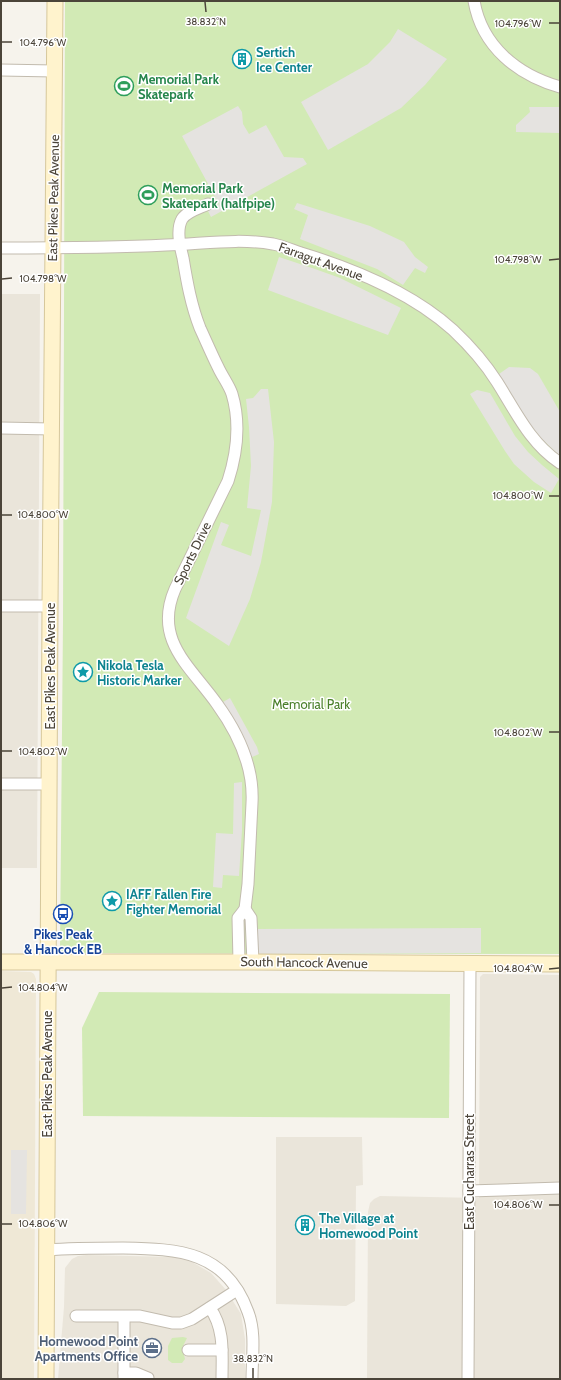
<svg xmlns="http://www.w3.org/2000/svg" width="561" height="1380" font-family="Cabin,sans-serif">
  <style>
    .residential { fill: #eae5da }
    .education { fill: #efe8d6 }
    .green { fill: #d2eab5 }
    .parking { fill: #e5e3e0 }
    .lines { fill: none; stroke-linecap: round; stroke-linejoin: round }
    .minor-casing { stroke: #c2bbae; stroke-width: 13 }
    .secondary-casing { stroke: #d6c79b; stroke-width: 17 }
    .minor { stroke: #fff; stroke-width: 11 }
    .secondary { stroke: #fff3cd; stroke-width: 15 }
    .ticks { fill: none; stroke: #4b4439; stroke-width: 1.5 }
    .labels { text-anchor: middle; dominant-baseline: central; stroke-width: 3; stroke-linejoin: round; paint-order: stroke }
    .culture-label { font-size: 13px; font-weight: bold; fill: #0d838f; stroke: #fff; text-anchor: start }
    .leisure-label { font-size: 13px; font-weight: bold; fill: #27864d; stroke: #fff; text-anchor: start }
    .street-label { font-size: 13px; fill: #4b4439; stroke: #fff }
    .park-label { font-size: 13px; fill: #4a7f2a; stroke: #fff }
    .transit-label { font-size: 13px; font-weight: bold; fill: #164399; stroke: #fff }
    .service-label { font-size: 13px; font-weight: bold; fill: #4e5e75; stroke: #fff; text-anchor: end }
    .ticks-label { font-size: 10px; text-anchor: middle; fill: #4b4439; stroke: #fff; stroke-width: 3; stroke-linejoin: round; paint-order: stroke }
  </style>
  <rect width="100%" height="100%" fill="#f6f3ec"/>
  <!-- residential -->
  <g class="residential">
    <path d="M1,294h39l-3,574h-36z"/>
    <path d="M483,974l77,1v404h-193l1,-167 2,-9 4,-4 6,-3 99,2 1,-221z"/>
    <path d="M276,1137h86l1,48 -7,1 -1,115 -9,5 -70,-2z"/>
    <path d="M86,1255l87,2 19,5 19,11 15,17 15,24 4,25v40h-187l6,-72 1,-39 7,-9 6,-3z"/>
  </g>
  <!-- education -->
  <path class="education" d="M1,971l30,1 3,2 2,5 -2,400h-33z"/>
  <!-- green -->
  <g class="green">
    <path d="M65,1h495v953l-495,-1 -4,-1 -1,-3 3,-328z"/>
    <path d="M99,992l351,2 -1,124 -366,-2 -1,-88z"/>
    <path d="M183,1337l4,1 -5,10 3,11 -3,4h-10l-4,-3v-14l4,-8z"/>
  </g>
  <!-- parking -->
  <g class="parking">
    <path d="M398,29l49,30 -22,26 -24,23 -73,42 -27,-48 67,-38 22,-22z"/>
    <path d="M238,106l4,6 1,12 6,10 17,-9 18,32 19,1 4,6 -96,53 -3,-6 11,-7 -37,-68z"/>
    <path d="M529,107h31v26l-44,-1v-7l14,-13z"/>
    <path d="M297,203l73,23 34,16 11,15 13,10 -3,6 -10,-5 -12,17 -26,-16 -77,-30 8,-24 -14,-6z"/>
    <path d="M279,257l36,12 25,9 61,30 -13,27 -120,-45z"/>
    <path d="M509,367l21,1 8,6 22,38v44l-28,-26 -18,-29 -15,-27z"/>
    <path d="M261,389h7l6,53 -2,60 -11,60 -11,37 -21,47 -43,-28 35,-96 8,3 -8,20 30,11 10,-46 -14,-2 4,-42 -2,-39 -3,-28 7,-1z"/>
    <path d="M477,390l13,3 25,43 13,16 14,13 17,14 -8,14 -17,-11 -20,-18 -9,-13 -35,-57z"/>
    <path d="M230,698l27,49 2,7 -7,3 -29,-55z"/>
    <path d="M242,782v48l-3,46 -16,-1 -1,13 -9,-1 3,-54 17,1 1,-51z"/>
    <path d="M481,928v25l-225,1v-25z"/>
    <path d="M11,1150h16l-1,64h-15z"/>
  </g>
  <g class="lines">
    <!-- minor casing -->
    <g class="minor-casing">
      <g id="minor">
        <path d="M474,1c8,46 44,74 86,86"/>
        <path d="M1,70l53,1"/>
        <path d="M208,204c-8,4 -21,7 -26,15 -6,11 -2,27 1,39 4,24 8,47 17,70 6,13 12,27 18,39 4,9 11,18 14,27 9,30 5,59 -4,87l-53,108c-22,51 15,77 42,115 21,29 37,63 35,99l-4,81 -3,25"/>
        <path d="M1,248c55,0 110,0 165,-3 36,-1 72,-7 107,-1 10,2 19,6 28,9 53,16 111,40 152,77 17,16 32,33 44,52 19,30 33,61 63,81"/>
        <path d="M1,428l51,1"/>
        <path d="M1,606h49"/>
        <path d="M1,784h48"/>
        <path d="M239,962l-1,-44 7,-9 6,9 2,44"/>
        <path d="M469,1191l91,-3"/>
        <path d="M47,1250c25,-2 50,-2 76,-2 56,1 103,3 125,64 8,21 4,45 4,67"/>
        <path d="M210,1308c15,21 12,46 12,71"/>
        <path d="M76,1316h64l32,7h9l11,-4 45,-29"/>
        <path d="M124,1317v62"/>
        <path d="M188,1350h34"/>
        <path d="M124,1373h12l12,5v1"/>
        <path d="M468,1379l2,-415"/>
      </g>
    </g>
    <!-- secondary casing -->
    <g class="secondary-casing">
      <g id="secondary">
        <path d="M1,962h238l321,2"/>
        <path d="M46,1379l4,-773 5,-605"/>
      </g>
    </g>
    <!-- minor -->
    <use href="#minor" class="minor"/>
    <!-- secondary -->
    <use href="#secondary" class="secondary"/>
  </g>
  <!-- ticks -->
  <path class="ticks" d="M205,2l1,10M549,23h10M2,42h10M549,260l10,-1M2,279l10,-1M549,496h10M2,515h10M549,732h10M2,751h10M549,969l10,-1M2,988l10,-1M549,1205h10M2,1224h10M253,1368v10"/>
  <!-- icons -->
  <defs>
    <g id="building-ring" transform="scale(1)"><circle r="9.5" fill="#fff" stroke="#0f9aa8" stroke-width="1.5"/><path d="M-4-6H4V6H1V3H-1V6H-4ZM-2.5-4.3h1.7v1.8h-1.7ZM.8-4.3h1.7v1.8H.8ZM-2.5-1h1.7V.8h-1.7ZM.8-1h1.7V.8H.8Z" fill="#0f9aa8"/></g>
    <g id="stadium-ring" transform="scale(1)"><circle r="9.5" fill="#fff" stroke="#2e9e5b" stroke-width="1.5"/><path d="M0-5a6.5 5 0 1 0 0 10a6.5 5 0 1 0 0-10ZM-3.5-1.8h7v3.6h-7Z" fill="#2e9e5b"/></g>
    <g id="sight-ring" transform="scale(1)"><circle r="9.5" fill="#fff" stroke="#0f9aa8" stroke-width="1.5"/><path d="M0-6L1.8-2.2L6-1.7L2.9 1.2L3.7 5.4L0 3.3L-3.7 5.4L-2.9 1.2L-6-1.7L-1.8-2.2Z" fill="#0f9aa8"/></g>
    <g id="bus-ring" transform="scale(1)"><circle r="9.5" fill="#fff" stroke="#1a4fb4" stroke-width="1.5"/><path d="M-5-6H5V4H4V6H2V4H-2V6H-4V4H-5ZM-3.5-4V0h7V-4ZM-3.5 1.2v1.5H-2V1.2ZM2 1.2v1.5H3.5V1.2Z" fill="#1a4fb4"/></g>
    <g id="office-ring" transform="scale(1)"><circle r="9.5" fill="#fff" stroke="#5c6f8a" stroke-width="1.5"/><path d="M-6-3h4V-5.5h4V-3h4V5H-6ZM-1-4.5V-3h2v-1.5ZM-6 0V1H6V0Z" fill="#5c6f8a"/></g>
  </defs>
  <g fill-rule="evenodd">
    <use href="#building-ring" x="242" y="59"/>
    <use href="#stadium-ring" x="124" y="86"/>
    <use href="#stadium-ring" x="148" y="195"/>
    <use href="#sight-ring" x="83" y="672"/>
    <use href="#sight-ring" x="112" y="901"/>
    <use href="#bus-ring" x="63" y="914"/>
    <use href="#building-ring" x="305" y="1225"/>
    <use href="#office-ring" x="152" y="1348"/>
  </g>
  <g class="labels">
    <!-- culture labels -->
    <g class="culture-label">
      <text x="256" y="52">Sertich<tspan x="256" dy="15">Ice Center</tspan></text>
      <text x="97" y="665">Nikola Tesla<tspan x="97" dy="15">Historic Marker</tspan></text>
      <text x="126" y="894">IAFF Fallen Fire<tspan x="126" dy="15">Fighter Memorial</tspan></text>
      <text x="319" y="1218">The Village at<tspan x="319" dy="15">Homewood Point</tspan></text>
    </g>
    <!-- leisure labels -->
    <g class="leisure-label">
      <text x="138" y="79">Memorial Park<tspan x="138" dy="15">Skatepark</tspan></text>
      <text x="162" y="188">Memorial Park<tspan x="162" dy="15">Skatepark (halfpipe)</tspan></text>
    </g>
    <!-- street labels -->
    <g class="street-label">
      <text transform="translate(53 198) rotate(-89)">East Pikes Peak Avenue</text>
      <text transform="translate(321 261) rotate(20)">Farragut Avenue</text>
      <text transform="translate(192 553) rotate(-64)">Sports Drive</text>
      <text transform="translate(50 666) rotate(-90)">East Pikes Peak Avenue</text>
      <text transform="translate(304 962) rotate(1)">South Hancock Avenue</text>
      <text transform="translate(47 1074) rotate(-90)">East Pikes Peak Avenue</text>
      <text transform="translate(469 1172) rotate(-90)">East Cucharras Street</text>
    </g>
    <!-- park labels -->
    <g class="park-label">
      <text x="311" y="704">Memorial Park</text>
    </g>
    <!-- transit labels -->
    <g class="transit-label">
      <text x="63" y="934">Pikes Peak<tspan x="63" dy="15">&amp; Hancock EB</tspan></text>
    </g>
    <!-- service labels -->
    <g class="service-label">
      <text x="138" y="1341">Homewood Point<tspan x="138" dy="15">Apartments Office</tspan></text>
    </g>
  </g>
  <g class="ticks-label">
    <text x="206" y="25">38.832°N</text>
    <text x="518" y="27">104.796°W</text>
    <text x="43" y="46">104.796°W</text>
    <text x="518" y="263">104.798°W</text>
    <text x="43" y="282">104.798°W</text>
    <text x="518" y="499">104.800°W</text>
    <text x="43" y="518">104.800°W</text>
    <text x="518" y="736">104.802°W</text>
    <text x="43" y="755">104.802°W</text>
    <text x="518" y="972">104.804°W</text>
    <text x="43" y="991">104.804°W</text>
    <text x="518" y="1208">104.806°W</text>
    <text x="43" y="1227">104.806°W</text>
    <text x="253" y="1362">38.832°N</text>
  </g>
  <!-- border -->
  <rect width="561" height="1380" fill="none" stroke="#4b4439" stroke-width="4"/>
</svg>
